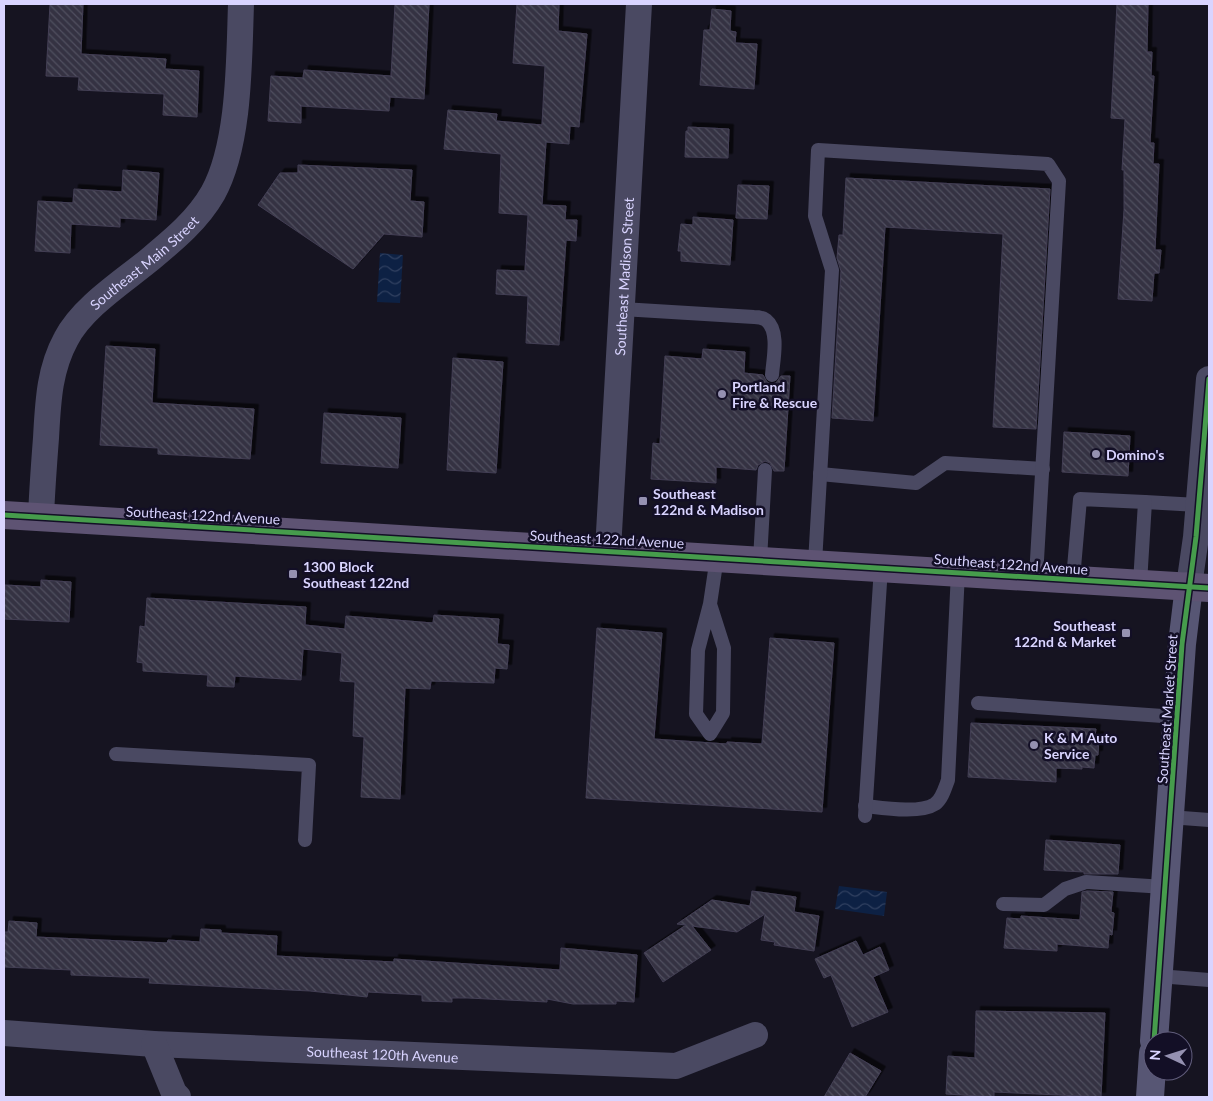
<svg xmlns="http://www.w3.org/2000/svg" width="1213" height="1101" font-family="Lato,sans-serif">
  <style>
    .water { fill: url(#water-waves) }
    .building { fill: url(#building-back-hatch); stroke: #433f54; filter: url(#shadow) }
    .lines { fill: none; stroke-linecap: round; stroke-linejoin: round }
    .lane { stroke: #4a4962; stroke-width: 14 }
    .street { stroke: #4a4962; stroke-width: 26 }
    .secondary { stroke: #575674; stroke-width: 28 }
    .primary { stroke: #5e5373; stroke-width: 28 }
    .cycleway-casing { stroke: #130f26; stroke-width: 8 }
    .cycleway { stroke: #469c4c; stroke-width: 5 }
    .poi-dot { fill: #9591b1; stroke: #130f26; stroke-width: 2 }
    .labels { text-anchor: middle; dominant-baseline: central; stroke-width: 5; stroke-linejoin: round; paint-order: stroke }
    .street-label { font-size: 14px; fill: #d9d4ff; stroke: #130f26 }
    .poi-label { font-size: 14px; font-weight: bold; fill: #d9d4ff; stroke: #130f26; text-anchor: start }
  </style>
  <defs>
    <pattern id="water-waves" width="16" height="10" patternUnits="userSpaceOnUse" patternTransform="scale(1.25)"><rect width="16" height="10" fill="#0d2144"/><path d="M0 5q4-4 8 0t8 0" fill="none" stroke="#304060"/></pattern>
    <pattern id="building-back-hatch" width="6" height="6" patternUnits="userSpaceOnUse" patternTransform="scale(1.25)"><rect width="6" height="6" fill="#343243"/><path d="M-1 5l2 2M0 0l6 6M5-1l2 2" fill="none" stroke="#514f5f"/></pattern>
    <filter id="shadow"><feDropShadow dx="4.5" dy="-4.5" stdDeviation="0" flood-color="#0009"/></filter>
  </defs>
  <rect width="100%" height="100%" fill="#161421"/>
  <!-- water -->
  <g class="water">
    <path d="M380,253l23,2 -3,48 -23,-1z"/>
    <path d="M839,886l48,6 -3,24 -49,-7z"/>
  </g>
  <!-- building -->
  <g class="building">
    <path d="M50,4h33l-2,50 85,5 -1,10 34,2 -2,46 -34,-2 1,-21 -86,-4 1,-13 -33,-1z"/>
    <path d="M395,4h34l-5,95 -34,-2 -1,14 -88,-5v17l-33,-2 3,-45 32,2 1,-8 87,6z"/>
    <path d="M517,4h42l-1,27 29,3 -8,93 -9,-1 -1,18 -23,-2 -4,63 24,1 -1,14h12l-1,21 -10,-1 -7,105 -33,-2 2,-47 -32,-2 1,-24 28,1 3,-56 -29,-2 2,-59 -57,-5 4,-39 49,4 -1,7 46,4 3,-59 -32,-3z"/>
    <path d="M1117,4h31l-1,48h5l-1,24h3l-4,67h4l-1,21h6l-4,86h6l-2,23h-5l-2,28 -34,-2 6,-89v-40h-2l3,-51 -14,-1z"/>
    <path d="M712,9l19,2 -1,20 6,1 -1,11 22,1 -3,45 -54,-4 4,-55h6z"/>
    <path d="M688,127l41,2 -1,29 -43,-1 1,-26h2z"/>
    <path d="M298,165l114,5 -2,31 14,1 -2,35 -38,-3 -31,35 -95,-64 22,-32h18z"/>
    <path d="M123,170l36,3 -3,47 -36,-2v9l-49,-3 -1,29 -35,-2 3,-50 35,2 1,-14 48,3z"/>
    <path d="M846,178l204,11 -14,240 -43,-2 10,-193 -118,-7 -12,194 -41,-3 9,-147 -4,-13 2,-23h4z"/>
    <path d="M738,185l31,1 -2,33 -31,-1z"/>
    <path d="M693,217l40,3 -3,45 -49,-4v-10h-3l3,-27 12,1z"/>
    <path d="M106,346l49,3 -3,54 102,6 -4,50 -92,-5v-6l-58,-3z"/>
    <path d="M703,349l42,3 -1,21 19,2 4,7 4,2 5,-1 5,-7h9l-6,95h-10l-4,-8 -5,-2 -7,4 -2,5 -40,-3v16l-65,-4 2,-36 7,1 5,-88 37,3z"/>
    <path d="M453,358l50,4 -7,111 -49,-3z"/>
    <path d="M324,413l77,5 -3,50 -77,-5z"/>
    <path d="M1064,432l66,4 -2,40 -66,-4z"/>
    <path d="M41,580l30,2 -2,40 -65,-3v-26h1v-8l36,2z"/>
    <path d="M147,598l159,9 -1,18 40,4 1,-13 87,7 1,-8 65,4 -2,25 12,1 -2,24 -12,-1 -1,15 -63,-2 -1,8 -25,-1 -5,111 -39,-2 3,-60 -11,-1 2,-54 -15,-1 2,-28 -39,-4 -2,31 -66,-4 -1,11 -27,-1 1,-11 -65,-4v-8l-6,-1 3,-36 5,1z"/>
    <path d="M597,628l65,5 -8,106 73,5v-2l35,2 8,-106 64,5 -12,169 -236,-14z"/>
    <path d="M971,723l125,6 -1,7h4l-1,19h-3l-1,13 -12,-1v2l-26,-1v14l-88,-5z"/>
    <path d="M1046,840l74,5 -2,29h-34v-2l-40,-2z"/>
    <path d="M752,891l44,6 -2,15 25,4 -5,35 -40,-6 1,-3 -14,-2 4,-26 -28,18 -45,-6 19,24 -48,32 -19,-29 42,-28 -9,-1 35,-24 38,6z"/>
    <path d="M1087,891l26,1 -2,20 3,1 -2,22 -3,-1 -1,14 -51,-4v7l-53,-3 3,-30 14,1v-3l59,4 2,-28z"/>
    <path d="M9,921l28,2 -1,14 131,6 1,-3 32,2 1,-13 20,1v3l56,3 -1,20 118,6v-3l166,11 1,-22 76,7 -3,47 -18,-1v3h-43l-26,-5v3l-79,-4h-16v4l-30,-1v-6l-54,-3 -1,5 -57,-6 -161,-8 1,-5 -79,-3v-5l-67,-3v-35h4z"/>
    <path d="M856,941l7,14 17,-8 9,23 -16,7 15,35 -36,15 -21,-52 -7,3 -9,-19z"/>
    <path d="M976,1011l129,2 -4,84 -107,-5v5l-48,-3 2,-38 27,2z"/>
    <path d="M850,1053l31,18 -16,26h-41z"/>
  </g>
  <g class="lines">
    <!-- lane -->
    <g class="lane">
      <path d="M622,309l132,8c4,0 9,1 12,3 14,11 7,40 6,55"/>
      <path d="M820,474l96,9 29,-20 98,6"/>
      <path d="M1145,502l53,3"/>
      <path d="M760,560l5,-90"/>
      <path d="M815,563l17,-293 -17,-54 3,-66 230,14 11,17 -23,396"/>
      <path d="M1073,579l7,-80 65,3 -5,81"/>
      <path d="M710,604l14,44 -1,65 -13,21 -14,-20 2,-64 12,-46 7,-47"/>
      <path d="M978,703l199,14"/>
      <path d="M116,754l193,11 -4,75"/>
      <path d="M865,806c18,2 55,8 70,-2 7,-5 10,-16 13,-24l10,-208"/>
      <path d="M865,816l16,-249"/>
      <path d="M1169,817l40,3"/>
      <path d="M1003,904l41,1 21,-16 21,-7 79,5"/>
      <path d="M1158,976l51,4"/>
    </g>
    <!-- street -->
    <g class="street">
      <path id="s1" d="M41,517c1,-26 3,-53 5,-79 2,-35 3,-68 20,-99 16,-31 55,-56 82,-78 24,-20 49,-40 65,-68 27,-49 26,-133 28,-189"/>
      <path id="s2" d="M608,550l31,-546"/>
      <path d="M1189,586l7,-49 13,-158"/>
      <path id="s3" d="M4,1033l150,11 522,22 79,-31"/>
      <path d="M154,1044l20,49 4,4"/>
    </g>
    <!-- secondary -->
    <g class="secondary">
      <path d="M1154,1041l28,-397 7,-58"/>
      <path d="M1150,1097l3,-44"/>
    </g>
    <!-- primary -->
    <path class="primary" d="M4,515l1205,73"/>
    <!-- cycleway casing -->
    <g class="cycleway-casing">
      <g id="cycleway">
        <path d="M4,515l1205,73"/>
        <path d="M1154,1041l28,-397 14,-107 13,-158"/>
      </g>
    </g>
    <!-- cycleway -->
    <use href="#cycleway" class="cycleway"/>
  </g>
  <!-- markers -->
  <g class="poi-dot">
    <circle cx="722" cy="394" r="5"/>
    <circle cx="1096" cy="454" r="5"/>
    <rect x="638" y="496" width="10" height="10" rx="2.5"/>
    <rect x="288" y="569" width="10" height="10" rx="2.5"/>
    <rect x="1121" y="628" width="10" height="10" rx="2.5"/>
    <circle cx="1034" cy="745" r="5"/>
  </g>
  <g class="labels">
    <!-- street labels -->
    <g class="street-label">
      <text stroke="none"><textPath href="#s1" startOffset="291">Southeast Main Street</textPath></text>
      <text stroke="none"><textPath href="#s2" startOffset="274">Southeast Madison Street</textPath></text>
      <text transform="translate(203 515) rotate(3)">Southeast 122nd Avenue</text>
      <text transform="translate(607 539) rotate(3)">Southeast 122nd Avenue</text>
      <text transform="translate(1011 564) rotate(4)">Southeast 122nd Avenue</text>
      <text transform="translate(1167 709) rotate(-86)">Southeast Market Street</text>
      <text stroke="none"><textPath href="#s3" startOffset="379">Southeast 120th Avenue</textPath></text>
    </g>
    <!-- poi labels -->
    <g class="poi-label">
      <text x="732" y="386">Portland<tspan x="732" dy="16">Fire &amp; Rescue</tspan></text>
      <text x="1106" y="454">Domino's</text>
      <text x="653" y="493">Southeast<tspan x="653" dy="16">122nd &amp; Madison</tspan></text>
      <text x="303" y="566">1300 Block<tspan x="303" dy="16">Southeast 122nd</tspan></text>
      <text x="1116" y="625" text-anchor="end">Southeast<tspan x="1116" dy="16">122nd &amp; Market</tspan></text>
      <text x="1044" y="737">K &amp; M Auto<tspan x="1044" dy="16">Service</tspan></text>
    </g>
  </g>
  <!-- border -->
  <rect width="1213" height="1101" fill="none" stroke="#d9d4ff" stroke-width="10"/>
  <!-- north arrow -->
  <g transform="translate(1168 1056) rotate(274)"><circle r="24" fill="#130f26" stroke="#625e7d"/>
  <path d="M0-4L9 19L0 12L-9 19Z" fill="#9591b1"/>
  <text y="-8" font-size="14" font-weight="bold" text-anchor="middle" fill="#d9d4ff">N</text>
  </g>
</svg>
